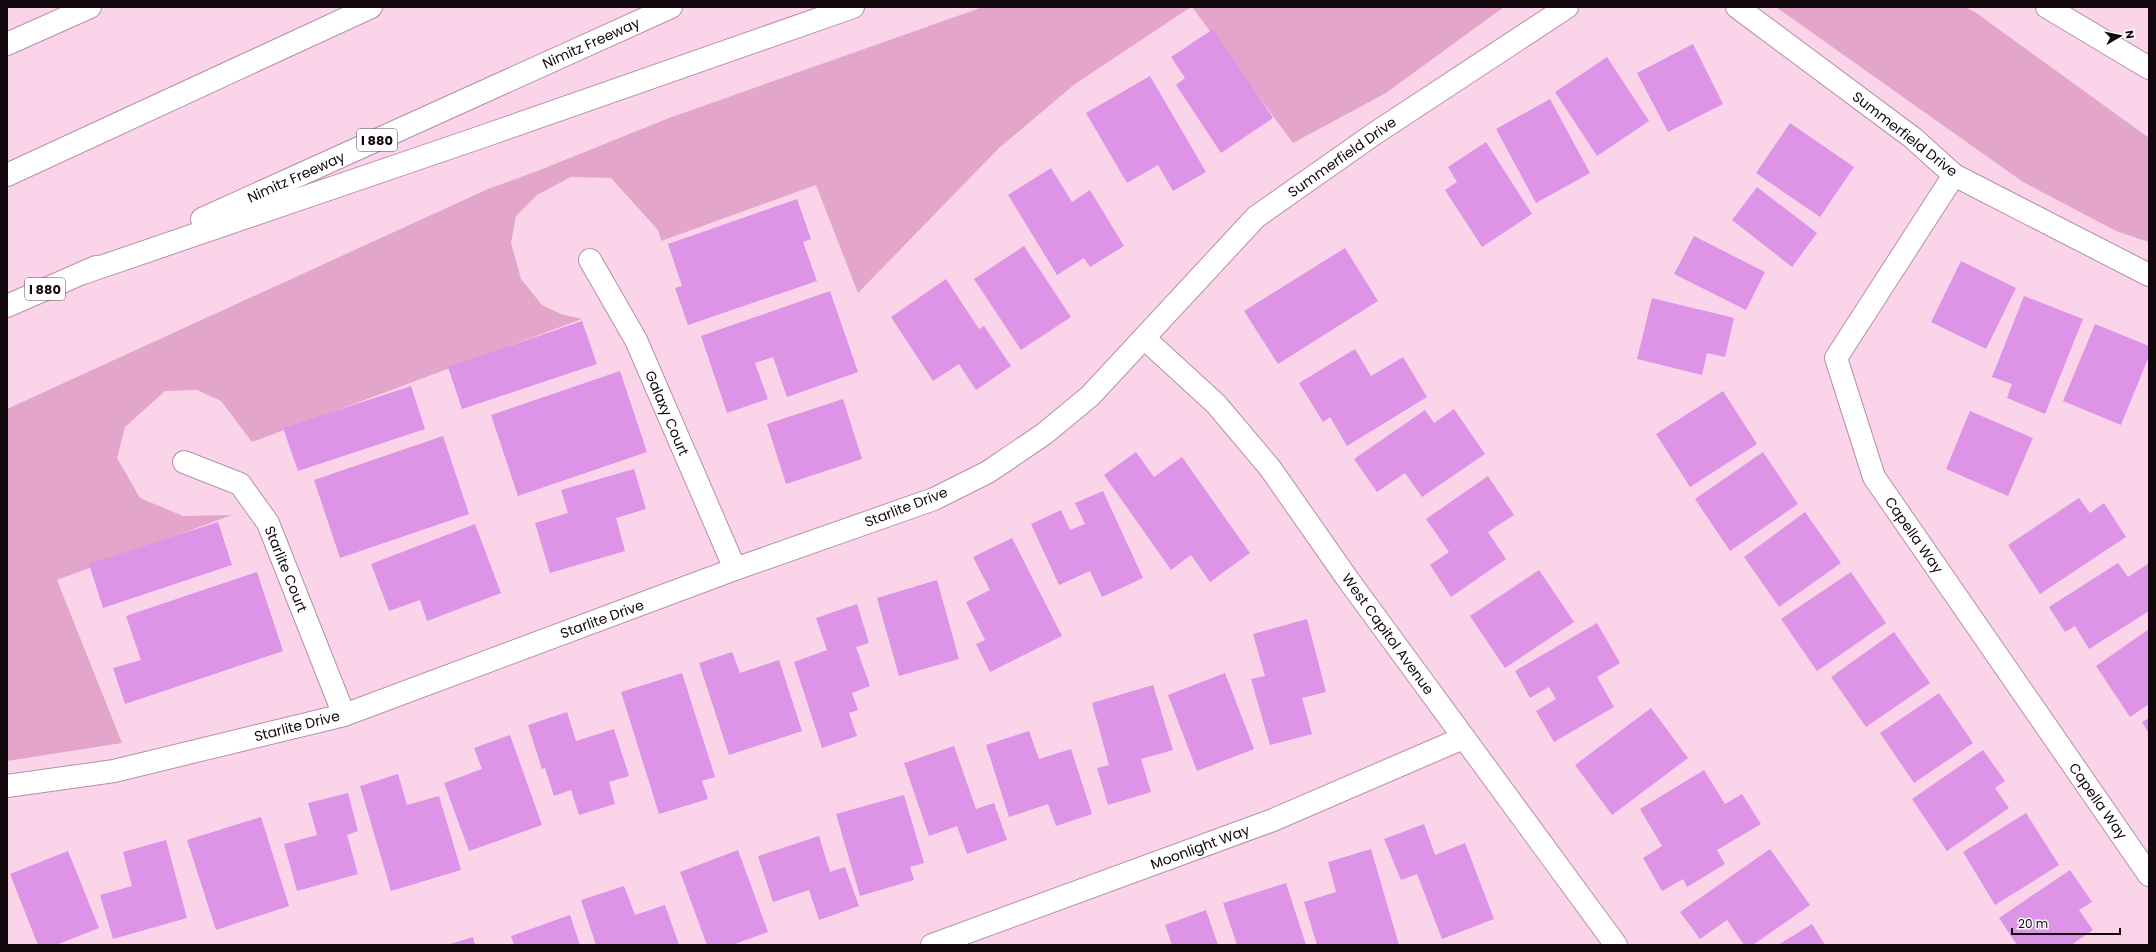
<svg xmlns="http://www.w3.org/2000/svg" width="2156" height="952" font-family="Poppins,sans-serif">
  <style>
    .green { fill: #e4a5ca }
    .building { fill: #dd93e6 }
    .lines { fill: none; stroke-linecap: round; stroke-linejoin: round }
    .street-casing { stroke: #b591a6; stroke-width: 24 }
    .secondary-casing { stroke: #b591a6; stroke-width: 24 }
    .highway-casing { stroke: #b591a6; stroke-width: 24 }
    .street { stroke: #fff; stroke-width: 22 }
    .secondary { stroke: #fff; stroke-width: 22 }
    .highway { stroke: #fff; stroke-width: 22 }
    .labels { text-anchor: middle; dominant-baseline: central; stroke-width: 3; stroke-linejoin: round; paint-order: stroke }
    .shield { fill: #fff; stroke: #5a5156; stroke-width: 1 }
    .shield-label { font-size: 13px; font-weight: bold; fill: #13070e }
    .street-label { font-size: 14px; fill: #13070e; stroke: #fff }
  </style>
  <rect width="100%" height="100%" fill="#fbd4ea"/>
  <!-- green -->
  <g class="green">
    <path d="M983,7h208l-116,77 -76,64 -141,145 -42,-108 -155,56 -3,-11 -47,-52 -40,-1 -34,18 -21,21 -5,27 10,36 21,26 19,9 21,5 -330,123 -31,-41 -24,-11 -32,1 -40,36 -8,31 23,40 43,18 49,-1 -175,65 65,163 -115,18v-352l481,-220 52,-19 129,-52z"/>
    <path d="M1192,7h312l-118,86 -93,50z"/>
    <path d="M1776,7h189l10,5 174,126v104l-33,-11 -93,-49z"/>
  </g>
  <!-- building -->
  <g class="building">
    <path d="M1213,29l60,89 -52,35 -45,-68 9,-7 -14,-21z"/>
    <path d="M1693,44l30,60 -55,28 -31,-59z"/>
    <path d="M1607,57l42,64 -52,35 -42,-64z"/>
    <path d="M1150,76l56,96 -33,19 -15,-26 -31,18 -41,-70z"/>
    <path d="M1550,99l40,74 -54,30 -40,-74z"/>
    <path d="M1790,123l64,44 -34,50 -64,-44z"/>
    <path d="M1486,142l46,72 -50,33 -37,-57 12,-8 -9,-15z"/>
    <path d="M1051,168l21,34 18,-12 34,56 -34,21 -6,-9 -27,17 -49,-80z"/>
    <path d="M1757,187l60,46 -25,34 -60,-47z"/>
    <path d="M797,199l14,40 -8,3 14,39 -129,44 -13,-37 7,-2 -14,-42z"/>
    <path d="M1694,236l71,36 -19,38 -72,-36z"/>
    <path d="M1024,246l47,71 -50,33 -47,-71z"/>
    <path d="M1345,248l33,53 -100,63 -34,-53z"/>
    <path d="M1961,261l55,27 -30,61 -55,-27z"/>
    <path d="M946,279l33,50 5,-3 27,40 -35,24 -17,-26 -26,17 -42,-64z"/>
    <path d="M830,291l28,81 -71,25 -14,-40 -18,6 13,36 -41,14 -26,-77z"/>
    <path d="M2024,296l59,23 -38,95 -38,-16 5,-14 -20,-7z"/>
    <path d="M1652,298l82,20 -9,39 -18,-4 -5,22 -65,-16z"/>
    <path d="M582,321l15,43 -135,45 -14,-42z"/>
    <path d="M2095,324l54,22v10l-28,69 -58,-24z"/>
    <path d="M1355,349l16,27 32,-19 24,40 -80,49 -17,-29 -7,5 -24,-39z"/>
    <path d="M620,371l27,81 -129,44 -27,-81z"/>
    <path d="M411,386l14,43 -127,42 -15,-43z"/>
    <path d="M1723,391l34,53 -67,43 -34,-53z"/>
    <path d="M843,399l19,60 -76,25 -19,-60z"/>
    <path d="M1454,409l31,45 -63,43 -17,-24 -28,19 -23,-33 71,-49 9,13z"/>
    <path d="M1970,411l63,27 -25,58 -62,-27z"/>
    <path d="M443,436l26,78 -129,44 -26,-78z"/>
    <path d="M1136,452l18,25 28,-20 68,96 -40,29 -19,-27 -20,15 -67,-95z"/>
    <path d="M1763,452l35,52 -68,47 -35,-52z"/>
    <path d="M634,469l12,40 -30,9 9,33 -75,22 -15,-50 33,-10 -7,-23z"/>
    <path d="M1488,476l26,39 -26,17 18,27 -55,38 -21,-32 19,-13 -23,-33z"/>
    <path d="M1103,491l40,87 -41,19 -12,-26 -31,14 -28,-61 30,-14 9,20 15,-6 -10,-21z"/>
    <path d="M2079,498l11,15 14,-10 22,34 -86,57 -32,-49z"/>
    <path d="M1805,512l36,51 -62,44 -35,-50z"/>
    <path d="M218,522l14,43 -129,43 -14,-44z"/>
    <path d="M475,524l26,69 -74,28 -7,-21 -31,11 -18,-47z"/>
    <path d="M1012,538l50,98 -72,36 -14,-28 9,-4 -19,-38 24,-12 -17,-33z"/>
    <path d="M2118,563l10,14 21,-14v48l-60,38 -14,-23 -10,6 -16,-25z"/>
    <path d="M1539,570l35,52 -69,46 -35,-52z"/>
    <path d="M257,572l26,79 -158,53 -12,-36 28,-8 -15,-44z"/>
    <path d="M1851,572l35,51 -69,48 -36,-52z"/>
    <path d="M937,580l22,79 -60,17 -22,-78z"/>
    <path d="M857,604l12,39 -13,4 14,39 -18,7 6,17 -9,3 8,23 -35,12 -28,-86 33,-12 -11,-32z"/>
    <path d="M1307,619l19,73 -24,6 10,36 -42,11 -19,-66 14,-3 -12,-42z"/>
    <path d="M1597,623l23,40 -23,14 17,30 -60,35 -18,-31 20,-12 -7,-12 -19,11 -15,-27z"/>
    <path d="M2149,629v75l-19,13 -34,-51z"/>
    <path d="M1894,632l36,51 -64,44 -35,-50z"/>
    <path d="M732,652l8,21 39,-13 23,71 -73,24 -30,-92z"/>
    <path d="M682,673l33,104 -13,4 6,18 -49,15 -38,-122z"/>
    <path d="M1225,673l29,76 -57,22 -29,-76z"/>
    <path d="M1153,685l20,65 -32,9 10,33 -43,13 -11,-37 12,-3 -17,-62z"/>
    <path d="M1939,693l34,50 -59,40 -34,-50z"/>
    <path d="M1651,708l37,50 -76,57 -37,-50z"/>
    <path d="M567,712l9,29 38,-12 15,47 -20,6 6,22 -36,11 -8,-25 -17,6 -9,-28 -3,1 -14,-44z"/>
    <path d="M2149,718v16l-7,-12z"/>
    <path d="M1029,731l10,28 32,-10 21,65 -36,12 -8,-22 -39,13 -23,-72z"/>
    <path d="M510,735l32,90 -73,26 -25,-68 38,-14 -8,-21z"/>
    <path d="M954,746l22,63 18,-6 13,37 -40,14 -10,-28 -28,10 -25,-73z"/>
    <path d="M1983,750l22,31 -10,7 14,20 -62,43 -35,-52z"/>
    <path d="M1704,770l21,34 17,-10 19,30 -44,26 8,14 -38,23 -4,-8 -21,12 -19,-33 19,-12 -22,-37z"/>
    <path d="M398,774l9,31 32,-9 22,74 -70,21 -31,-105z"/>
    <path d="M348,793l10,38 -11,4 11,39 -61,17 -13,-47 33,-9 -9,-32z"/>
    <path d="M904,795l20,68 -14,4 4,13 -54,16 -24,-82z"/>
    <path d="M2026,813l33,52 -64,40 -32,-53z"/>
    <path d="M261,817l28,89 -73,24 -29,-90z"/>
    <path d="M1424,824l11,31 30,-12 29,76 -52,20 -25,-65 -16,6 -17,-41z"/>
    <path d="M819,836l11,36 15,-5 14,39 -40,14 -10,-30 -36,12 -15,-46z"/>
    <path d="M166,840l21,78 -74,21 -13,-44 32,-9 -9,-34z"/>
    <path d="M1371,849l28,96h-82l-13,-43 32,-10 -8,-30z"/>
    <path d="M1770,849l40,56 -57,40h-9l-17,-25 -27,19 -20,-27z"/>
    <path d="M738,850l30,82 -36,13h-25l-27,-73z"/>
    <path d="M68,851l31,77 -43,17h-18l-28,-71z"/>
    <path d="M2070,870l22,32 -13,8 14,20 -22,15h-54l-18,-27z"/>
    <path d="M1286,883l20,62h-69l-14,-42z"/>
    <path d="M624,886l11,29 30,-10 14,40h-83l-15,-45z"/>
    <path d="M1206,910l12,35h-46l-7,-20z"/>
    <path d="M570,915l10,30h-66l-3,-9z"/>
    <path d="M1812,924l13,21h-47z"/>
    <path d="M473,937l2,8h-28z"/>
  </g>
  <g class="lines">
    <!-- street casing -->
    <g class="street-casing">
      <g id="street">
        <path d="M1737,7l176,131 41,37 195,100"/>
        <path d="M1954,175l-118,183 38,119 275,398"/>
        <path d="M590,260l46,80 99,229"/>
        <path d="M184,462l56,22 28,39 76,192"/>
        <path d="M7,786l107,-15 230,-56 391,-146 199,-70 54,-27 56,-38 46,-38 166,-179 118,-83 193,-127"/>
        <path d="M932,945l341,-125 190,-82"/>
      </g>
    </g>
    <!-- secondary casing -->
    <g class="secondary-casing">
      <g id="secondary">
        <path d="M7,44l83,-37"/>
        <path d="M1144,338l72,66 54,64 79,113 267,364"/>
      </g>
    </g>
    <!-- highway casing -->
    <g class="highway-casing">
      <g id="highway">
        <path d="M2047,7l102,61"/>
        <path d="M7,175l364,-168"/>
        <path d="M202,219l469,-212"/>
        <path d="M83,273l401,-137 369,-129"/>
        <path d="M7,306l89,-39"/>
      </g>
    </g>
    <!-- street -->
    <use href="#street" class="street"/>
    <!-- secondary -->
    <use href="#secondary" class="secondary"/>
    <!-- highway -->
    <use href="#highway" class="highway"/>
  </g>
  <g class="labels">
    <!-- shield labels -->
    <g class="shield">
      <rect x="357" y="129" width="40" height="22" rx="3"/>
      <rect x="25" y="278" width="40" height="22" rx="3"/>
    </g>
    <g class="shield-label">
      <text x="377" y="140">I 880</text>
      <text x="45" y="289">I 880</text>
    </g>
    <!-- street labels -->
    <g class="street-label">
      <text transform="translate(591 43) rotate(-24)">Nimitz Freeway</text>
      <text transform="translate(1905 134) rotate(38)">Summerfield Drive</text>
      <text transform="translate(1342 157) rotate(-35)">Summerfield Drive</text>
      <text transform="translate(296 177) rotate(-24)">Nimitz Freeway</text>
      <text transform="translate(667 413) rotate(67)">Galaxy Court</text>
      <text transform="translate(906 507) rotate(-21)">Starlite Drive</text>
      <text transform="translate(1914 535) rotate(55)">Capella Way</text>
      <text transform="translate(286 569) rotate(68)">Starlite Court</text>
      <text transform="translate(602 619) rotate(-20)">Starlite Drive</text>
      <text transform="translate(1388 634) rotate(54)">West Capitol Avenue</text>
      <text transform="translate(297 726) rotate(-14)">Starlite Drive</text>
      <text transform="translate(2098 801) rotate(55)">Capella Way</text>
      <text transform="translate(1200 847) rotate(-20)">Moonlight Way</text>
    </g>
  </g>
  <!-- border -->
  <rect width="2156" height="952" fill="none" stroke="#13070e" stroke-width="16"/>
  <!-- north arrow -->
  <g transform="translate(2120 36) rotate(81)" stroke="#ffffff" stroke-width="3" paint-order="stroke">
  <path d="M0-3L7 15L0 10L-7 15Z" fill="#13070e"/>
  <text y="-6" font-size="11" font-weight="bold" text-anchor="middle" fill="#13070e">N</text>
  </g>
  <!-- scale -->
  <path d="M2012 928v6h108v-6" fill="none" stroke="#13070e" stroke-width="2"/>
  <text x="2018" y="928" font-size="12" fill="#13070e" stroke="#ffffff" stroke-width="3" paint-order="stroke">20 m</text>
</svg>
